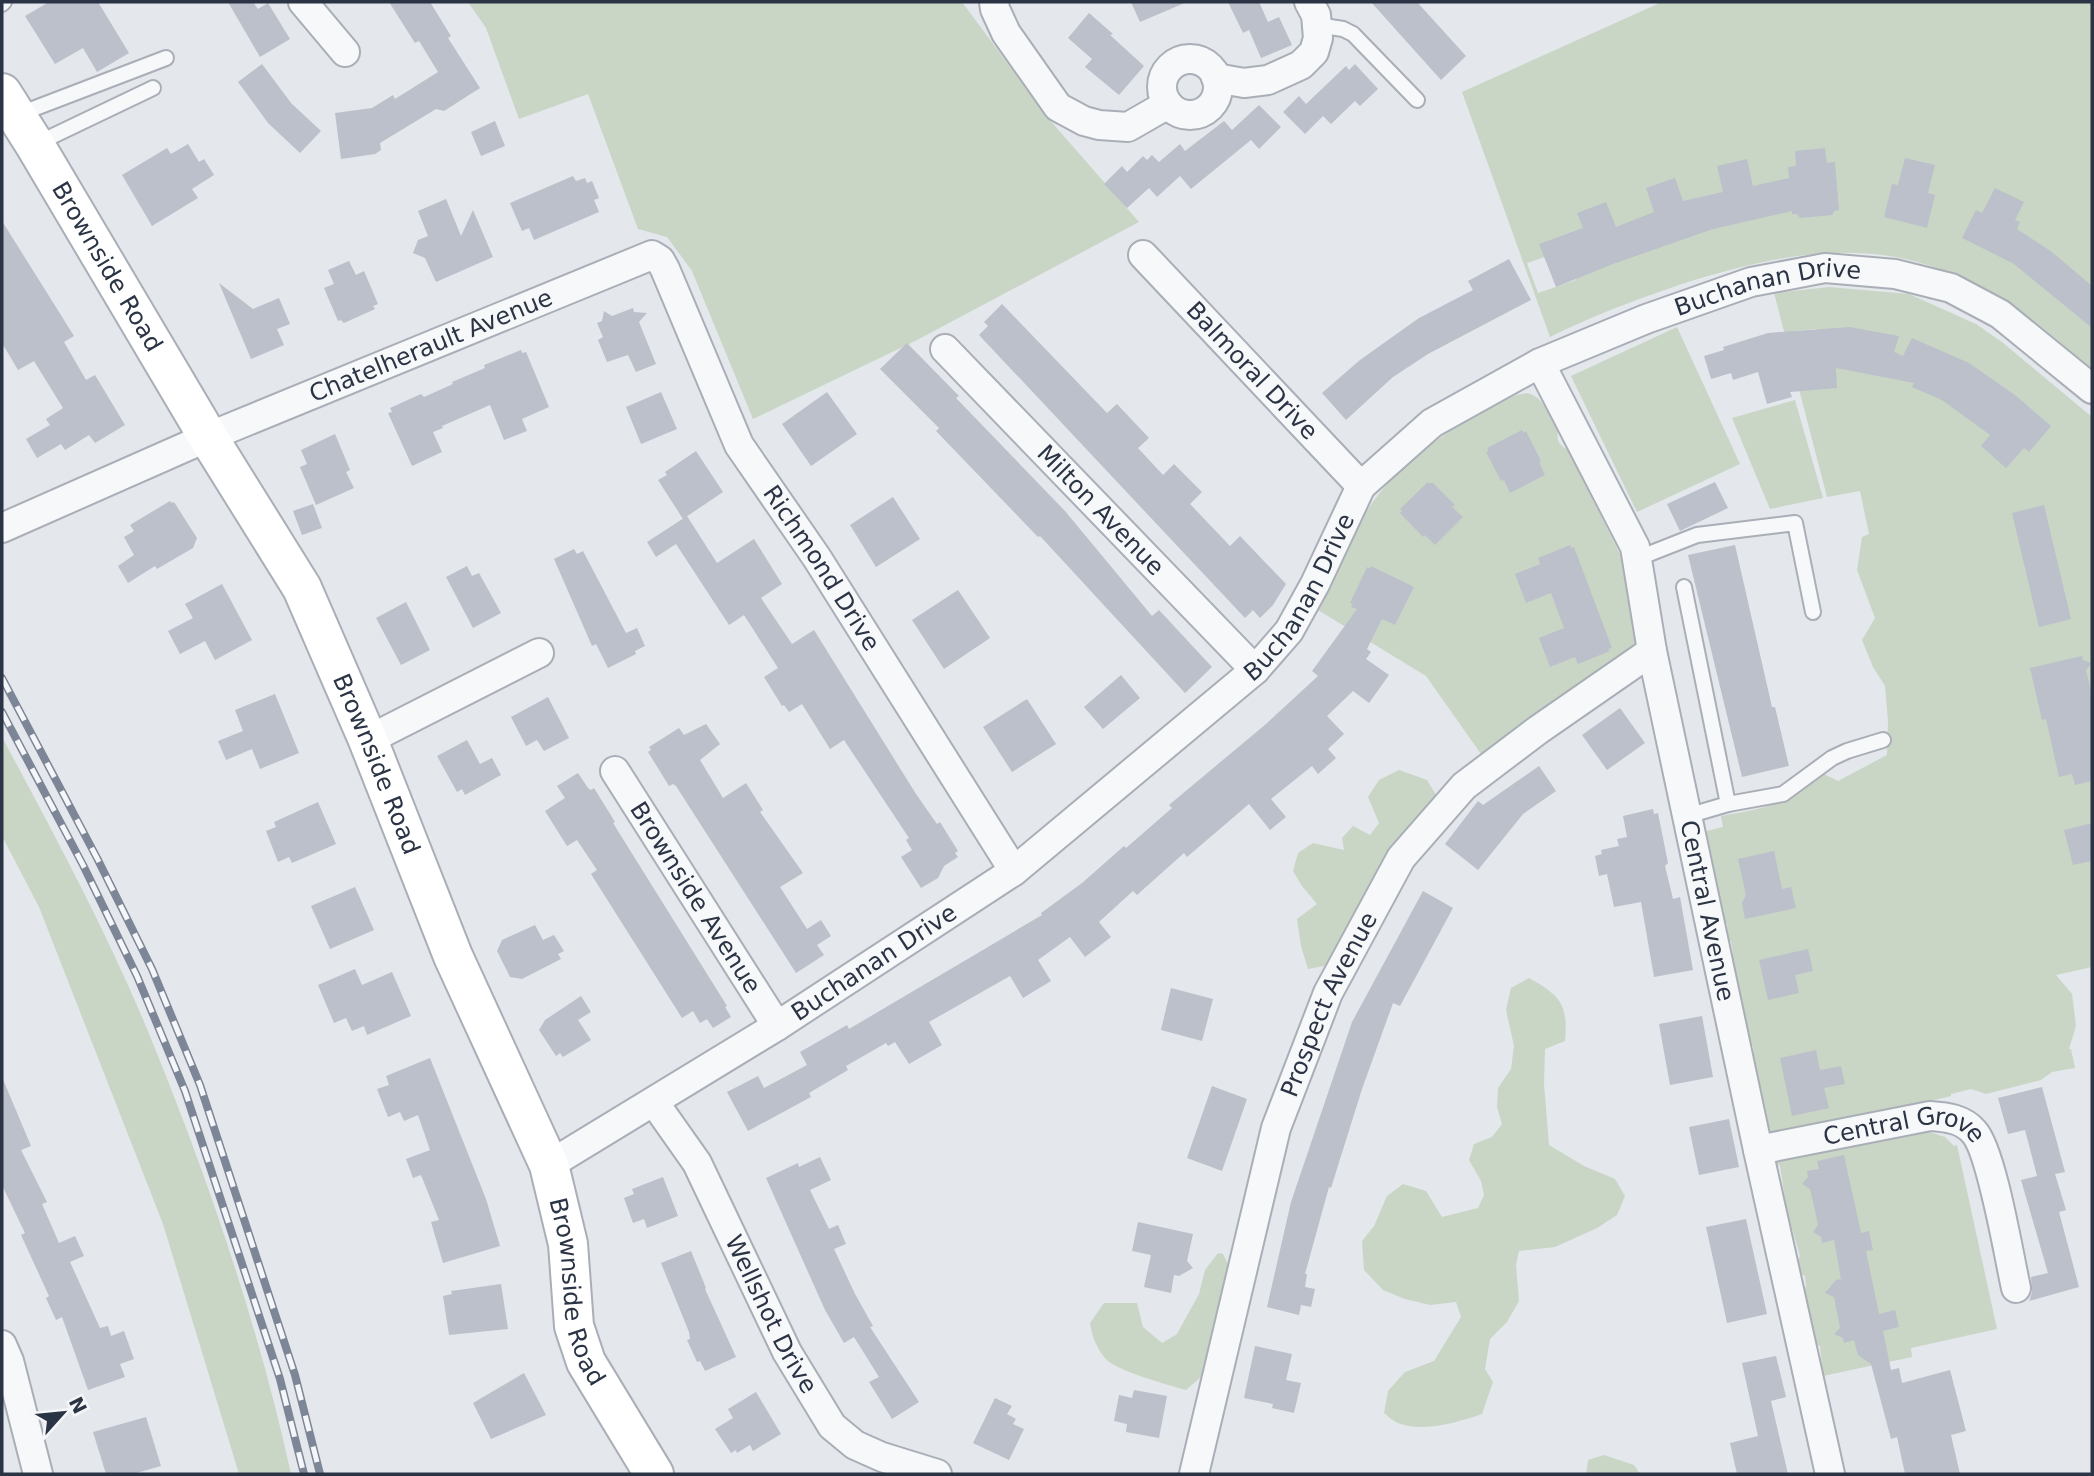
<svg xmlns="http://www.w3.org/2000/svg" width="2094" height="1476" font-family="'DejaVu Sans',sans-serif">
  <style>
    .green { fill: #c9d6c5; fill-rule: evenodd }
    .building { fill: #bbc0ca }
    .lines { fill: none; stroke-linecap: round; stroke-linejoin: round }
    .lane-casing { stroke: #a9aeb7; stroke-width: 18 }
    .street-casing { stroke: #a9aeb7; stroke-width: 32 }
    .secondary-casing { stroke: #a9aeb7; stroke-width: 42 }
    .lane { stroke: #f7f8fa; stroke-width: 14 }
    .street { stroke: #f7f8fa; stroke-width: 28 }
    .secondary { stroke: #fff; stroke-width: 38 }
    .rail-casing { stroke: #7d8696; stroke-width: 8 }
    .rail { stroke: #f4f6f9; stroke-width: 5; stroke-dasharray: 16; stroke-linecap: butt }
    .labels { text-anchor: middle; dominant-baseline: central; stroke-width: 5; stroke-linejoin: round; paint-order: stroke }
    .street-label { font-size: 24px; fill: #2b3445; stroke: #f4f6f9 }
  </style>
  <rect width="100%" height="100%" fill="#e4e7ec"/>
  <!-- green -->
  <g class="green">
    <path d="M468,2h494l86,116 91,104 -222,118 -164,79 -61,-148 -25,-34 -29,-8 -50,-135 -69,25 -33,-91z"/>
    <path d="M1662,2h430v373c-30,-22 -60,-44 -90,-66 -14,-11 -28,-24 -43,-31 -90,-45 -190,-22 -280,7 -44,15 -87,31 -129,52l-88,-245zM1565,250l11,30 -38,13 -11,-30z"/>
    <path d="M1829,287l80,7 67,30 26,18 90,75v550l-36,8 16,19 4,32 -7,23h2l4,19 -23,4 -11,8 -55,14 -15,-5 -20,5v2l-180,43 -17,-78 -1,-15h-3l-7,-41 -2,-1 -11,-48 3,-3 -2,-11 -3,-3 -1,-15 -4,-4 -20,-88 20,-5 -2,-11c39,-7 74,-12 101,-43l16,8 49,-26 1,-34 -3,-35 -12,-19 -11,-27 13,-22 -18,-48 5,-33 7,-3 -9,-43 -33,6 -53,-204zM1816,329l5,60 -27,-58z"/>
    <path d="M1677,327l63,137 -103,48 -66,-136z"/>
    <path d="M1527,393c18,4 23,24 31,39 -2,8 2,14 9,17l55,109 13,86 -154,110 -55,-78 -108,-66c12,-22 20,-46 31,-69 40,-77 91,-108 167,-146z"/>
    <path d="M1795,400l28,98 -53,11 -38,-91z"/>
    <path d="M2,737c54,101 109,202 152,309 56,138 105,282 137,428h-52l-76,-250 -124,-317 -37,-71z"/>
    <path d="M1399,770l28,10 12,20 -110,165 -21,4 -7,-23 -4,-27 20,-15 -15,-18 -9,-15 5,-18 15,-10 31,7 -2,-12 11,-12 17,9 9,-12 -11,-26 11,-17z"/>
    <path d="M1529,978c32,18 39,26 36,63l-20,8 -1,35 5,61 35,21 31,13 10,17 -8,19 -20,13 -42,19 -36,4 -3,14 3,36 -12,21 -17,17 -5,30 8,13 -11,32c-23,8 -60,19 -84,9 -5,-2 -10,-7 -14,-10l4,-22 17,-19 29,-11 27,-44 -5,-15 -26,3 -25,-6 -22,-9 -19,-20 -2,-29 12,-15 13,-30 16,-12 23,7 16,26 36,-9 6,-13 -3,-14 -12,-21 5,-16 18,-7 10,-13 -5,-17 1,-19 13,-19 3,-23 -8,-36 5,-22z"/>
    <path d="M1926,1131l19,6 9,9 3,-1 40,184 -86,19 1,9 -89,19 -3,-30 -4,-2 -12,-54 2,-4 -1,-10 -4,-2 -3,-14 2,-4 -13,-44 -7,-46 -3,-2 -1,-6z"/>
    <path d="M1218,1253l5,1 7,14 -19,79 -10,30 -15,13c-17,-5 -71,-19 -81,-32 -9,-11 -13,-22 -15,-35l14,-20h33l6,24 19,16 15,-9 22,-40 6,-24z"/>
    <path d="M1604,1455l30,10 6,9h-54l2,-14z"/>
  </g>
  <!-- building -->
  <g class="building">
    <path d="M49,2h49l31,51 -32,19 -14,-24 -28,16 -30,-48z"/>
    <path d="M228,2h25l5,7 10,-6 22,36 -30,18z"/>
    <path d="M389,2h41l21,34 -3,2 32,50 -36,23 -8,-2 -56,34 1,7 -6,4 -34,5 -6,-46 37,-5 21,-13 2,4 43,-27 -19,-31 -4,2z"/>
    <path d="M1131,2h56l-47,20z"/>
    <path d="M1228,2h31l9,20 11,-5 13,28 -31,13 -12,-28 -6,3z"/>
    <path d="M1371,2h46l49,54 -25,24z"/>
    <path d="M1089,13l24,21 -3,1 34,31 -25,29 -34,-28 7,-8 -24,-21z"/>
    <path d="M262,64l29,39 30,28 -21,22 -32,-30 -30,-41z"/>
    <path d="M1355,64l23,25 -18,17 -5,-5 -24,23 -8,-8 -18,18 -22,-22 16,-16 7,8 40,-38 3,4z"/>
    <path d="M1259,105l22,22 -22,22 -8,-9 -60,49 -11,-13 -23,21 -8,-9 -22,20 -23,-24 18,-18 5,6 16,-16 4,4 5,-5 7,7 21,-18 5,7 39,-30 8,9z"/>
    <path d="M495,121l10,25 -24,10 -10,-24z"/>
    <path d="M188,144l11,18 5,-3 10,16 -22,14 6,9 -46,28 -30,-51 45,-27 4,6z"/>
    <path d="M1825,148l2,15 8,-1 4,48 -5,1 -2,4 -32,3 -3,-4h-5v-3l-79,18 -100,35 -57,23 -17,-43 44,-16 -6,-15 29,-11 10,25 38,-15 -8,-24 29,-10 8,23 40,-9 -6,-26 30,-7 6,27 36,-8 -1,-11 8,-1 -1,-15z"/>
    <path d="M1905,158l30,7 -7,28 7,2 -8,33 -43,-11 8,-33 6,1z"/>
    <path d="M573,176l3,5 9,-3 2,5 5,-2 7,17 -5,2 5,12 -65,28 -5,-12 -7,3 -12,-28z"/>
    <path d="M1995,188l29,14 -9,18 5,2 -3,7 35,23 40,34v42l-78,-64 -52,-26 14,-28 6,3z"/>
    <path d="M446,199l15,37 12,-26 20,47 -57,25 -11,-24 -12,-5 5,-13 10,-4 -10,-25z"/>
    <path d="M2,221l72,115 -10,6 22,38 9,-5 30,50 -30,18 -6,-8 -24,15 -4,-6 -24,14 -11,-19 24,-14 -4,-6 17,-11 -29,-47 -16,9 -16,-27z"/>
    <path d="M1509,259l22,41 -103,54 -35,23 -47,43 -24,-27 38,-33 59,-42 54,-28 -5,-9z"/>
    <path d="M349,261l7,14 8,-4 14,33 -5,2 2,3 -31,14 -3,-3 -3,1 -14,-33 10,-4 -6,-14z"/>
    <path d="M219,283l34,26 26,-11 11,26 -13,5 7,16 -33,14z"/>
    <path d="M1002,304l105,109 10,-9 32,34 -11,10 25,27 11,-11 28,28 -12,12 40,42 10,-10 46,48 -13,21 -13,13 -7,-8 -8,8 -266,-283 9,-9 -4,-4z"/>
    <path d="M633,308l1,4 13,1 -8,9 17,42 -20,8 -8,-17 -21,7 -9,-22 5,-3 -6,-14 5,-2 2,-10 8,5z"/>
    <path d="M1849,327l50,9 -5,16 9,4 9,-18 57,25 46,32 36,31 -22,26 -5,-4 -18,20 -25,-22 9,-11 -48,-35 -30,-13 2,-4 -78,-15 1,20 -47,4 2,5 -25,7 -9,-32 -25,8 -2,-7 -20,6 -7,-23 20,-6 -1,-3 45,-14z"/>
    <path d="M907,343l52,53 -3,2 109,113 87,105 7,-6 53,57 -27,26 -145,-157 -2,1 -102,-106 3,-3 -59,-59z"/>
    <path d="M521,350l1,3 4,-1 23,55 -27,12 5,12 -23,9 -14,-35 -48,21 1,2 -10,4 9,20 -30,14 -24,-53 4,-1 -2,-4 31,-14 3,3 29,-13 -1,-2 33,-14 -1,-3z"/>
    <path d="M661,392l16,37 -36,15 -15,-37z"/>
    <path d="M827,392l30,42 -46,32 -29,-42z"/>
    <path d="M1522,430l2,3 2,-2 15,30 -2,1 6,13 -35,18 -6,-13 -3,1 -15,-29 3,-1 -2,-3z"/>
    <path d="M335,434l15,36 -4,2 8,16 -38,17 -16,-38 7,-3 -6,-14z"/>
    <path d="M696,451l27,41 -40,27 -25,-39 9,-5 -2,-3z"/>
    <path d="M1428,482l2,2 2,-2 23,23 -3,2 11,10 -28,28 -10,-10 -2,2 -23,-24 2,-2 -2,-2z"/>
    <path d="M1715,482l13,26 -48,23 -13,-27z"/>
    <path d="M893,497l27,42 -44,28 -26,-42z"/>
    <path d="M170,501l2,2 2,-1 23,36 -4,10 -36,21 -2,-3 -27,17 -10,-17 16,-11 -10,-18 10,-6 -4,-6z"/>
    <path d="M313,504l9,24 -20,7 -9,-24z"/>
    <path d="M2044,505l27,114 -32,8 -27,-114z"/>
    <path d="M687,516l30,47 37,-24 28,45 -21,14 31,46 22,-14 102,164 21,30 3,-2 18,29 -3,2 3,4 -14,9 -6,12 -17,10 -20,-31 11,-7 -6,-10 3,-2 -65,-98 -14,9 -28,-45 -13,8 -5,-7 -2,1 -18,-29 14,-9 -34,-53 -15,10 -53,-81 -20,13 -9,-15z"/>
    <path d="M1570,545l1,3 3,-1 38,101 -4,1 2,2 -32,13 -3,-7 -25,10 -11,-29 25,-10 -13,-35 -25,10 -11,-29 25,-10 -2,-6z"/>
    <path d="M1735,545l37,162h3l14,59 -47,11 -54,-222z"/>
    <path d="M574,549l3,5 6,-3 43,82 11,-5 8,18 -10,5 1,3 -28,14 -12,-24 -4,2 -38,-87z"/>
    <path d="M467,566l5,10 7,-3 22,40 -28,15 -27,-51z"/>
    <path d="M1371,566l43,21 -19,38 -13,-6 -15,30 4,3 -5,7 23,16 -20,28 -16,-12 -26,25 17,18 -16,15 8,9 -18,16 -6,-8 -41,33 15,18 -16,13 -21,-26 -62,53 -3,-4 -47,42 -4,-4 -34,31 12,15 -26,20 -15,-20 -32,23 13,21 -28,17 -13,-22 -81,46 13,23 -33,19 -14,-22 -7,4 -2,-3 -40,23 2,4 -39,23 2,4 -63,34 -21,-39 31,-16 6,12 43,-23 -7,-13 47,-27 2,4 193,-114 -1,-2 41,-30 42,-37 2,2 46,-40 -3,-3 97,-81 52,-48 -6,-5 45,-62 -6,-2 2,-3 -3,-1 17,-36 3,2z"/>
    <path d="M222,584l30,56 -37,20 -10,-19 -25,13 -12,-23 25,-13 -8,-14z"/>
    <path d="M958,590l32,48 -46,31 -32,-49z"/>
    <path d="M406,602l24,48 -29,15 -25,-47z"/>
    <path d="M2082,656l1,4 9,3 -6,7 6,26v85l-17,4 -3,-11 -13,3 -13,-58 -4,1 -12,-52z"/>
    <path d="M1121,675l19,23 -37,31 -19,-22z"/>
    <path d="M275,694l24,59 -39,16 -8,-20 -26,11 -8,-19 25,-10 -8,-21z"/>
    <path d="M548,697l21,41 -25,13 -7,-11 -11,6 -15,-29z"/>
    <path d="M1027,699l29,45 -44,28 -29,-45z"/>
    <path d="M1620,708l25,35 -38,27 -25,-35z"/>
    <path d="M706,724l14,20 -20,16 23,38 23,-15 17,27 -3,2 43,61 -23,14 27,42 14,-9 10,16 -14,9 7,10 -28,18 -120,-187 -3,-2 -4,2 -21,-34 3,-2 -2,-3 30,-19 5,7z"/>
    <path d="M467,740l13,24 12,-6 9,17 -36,20 -3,-6 -5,3 -20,-36z"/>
    <path d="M1539,766l17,25 -33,23 -45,56 -33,-26 33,-43 5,4z"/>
    <path d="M578,773l10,15 3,2 3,-2 21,34 -2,1 114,183 -2,1 6,10 -18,11 -6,-9 -7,4 -7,-12 -11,7 -91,-144 6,-4 -20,-30 -10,6 -22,-35 20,-13 -8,-12z"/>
    <path d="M318,802l18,42 -44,19 -3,-6 -11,5 -12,-31 10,-4 -2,-5z"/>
    <path d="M1653,809l1,5 4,-1 10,50 -3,3 8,33 7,-2 13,73 -39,7 -13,-75 -27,5 -7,-33 -8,2 -4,-20 7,-2 -1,-4 18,-4 -2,-7 10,-2 -4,-21z"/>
    <path d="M2092,823v38l-19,4 -9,-35z"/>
    <path d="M1774,851l8,38 9,-2 5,21 -51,11 -3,-16 4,-8 -8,-36z"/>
    <path d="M355,887l19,43 -44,19 -19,-43z"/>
    <path d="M1423,891l30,17 -53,98 -7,-3 -31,86 -31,99 -2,-1 -24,87h2l-2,13 10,2 -4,18 -10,-2 -2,10 -32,-8 24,-105 61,-180z"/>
    <path d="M535,925l8,15 11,-5 10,16 -6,3 3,5 -39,20 -12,-2 -13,-26 5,-11z"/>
    <path d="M1808,949l5,22 -18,4 4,18 -31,7 -9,-40z"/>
    <path d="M355,969l7,16 30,-13 19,44 -44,19 -3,-9 -12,5 -6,-13 -12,5 -16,-38z"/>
    <path d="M1171,988l42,11 -11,42 -41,-11z"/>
    <path d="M581,996l10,16 -13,8 13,20 -28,17 -3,-4 -4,3 -17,-26 6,-10z"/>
    <path d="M1702,1016l11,61 -43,8 -11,-61z"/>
    <path d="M1816,1050l4,20 21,-4 4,18 -21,4 5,20 -37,8 -12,-58z"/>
    <path d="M430,1058l56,141 14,47 -57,17 -12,-41 8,-2 -18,-45 -8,3 -7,-19 24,-9 -12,-35 -14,6 -4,-9 -12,5 -11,-28 12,-4 -3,-9z"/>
    <path d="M2,1077l29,69 -10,4 26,52 -5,2 17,39 16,-7 9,20 -14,6 30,66 8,-2 3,10 13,-5 10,28 -14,5 5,13 -37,13 -26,-73 -6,3 -10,-22 3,-2 -28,-61 4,-2 -23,-48z"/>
    <path d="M1212,1086l35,13 -25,72 -35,-13z"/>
    <path d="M2042,1087l23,85 -10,2 11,36 -7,2 20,75 -50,14 3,-8 -1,-16 17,-4 -27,-93 16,-4 -12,-46 -17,4 -10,-36z"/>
    <path d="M1729,1119l10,48 -40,8 -10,-48z"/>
    <path d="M1844,1155l17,78 8,-2 4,19 -7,1 13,63 16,-4 4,17 -16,4 8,39 8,-2 3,15 48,-13 16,61 -15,4 9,39h-55l-8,-37 -6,2 -20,-75 -13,-9 -4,-15 -10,3 -1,-5 -9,-4 6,-6 -6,-31 -9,-4 11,-13 5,-1 -7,-39 -12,3 -1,-6 -8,-5 5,-7 -4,-19 -4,-17 -8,-5 6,-7 -1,-6 12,-2 -2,-8z"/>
    <path d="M820,1157l11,23 -21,10 19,39 9,-4 8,19 -12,5 21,45 18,32 -3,1 49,75 -27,17 -23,-37 10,-5 -25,-40 -10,6 -19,-33 -59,-132 32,-15 1,4z"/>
    <path d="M663,1177l15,39 -31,12 -3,-9 -11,4 -9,-25 10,-4 -2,-5z"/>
    <path d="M1746,1219l21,95 -40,9 -21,-96z"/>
    <path d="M1138,1222l55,12 -6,27 6,7 -14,8 -5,-1 -3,18 -27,-6 7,-32 -19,-4z"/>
    <path d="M691,1251l15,37 -1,1 31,68 -31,14 -5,-10 -3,1 -10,-22 3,-1 -1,-7 -28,-69z"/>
    <path d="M501,1284l7,45 -59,6 -6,-39 9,-2 -1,-3z"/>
    <path d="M1255,1346l37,8 -6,26 15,3 -7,30 -22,-5 1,-4 -29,-6z"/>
    <path d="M1776,1356l10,41 -15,4 17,73h-51l-7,-31 28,-7 -16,-73z"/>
    <path d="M524,1373l22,42 -55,24 -18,-36z"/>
    <path d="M1134,1390l33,6 -8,42 -33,-6 1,-8 -13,-3 5,-26 13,3z"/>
    <path d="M756,1392l25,42 -28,17 -3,-6 -13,8 -1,-3 -5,3 -16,-24 18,-11 -5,-9z"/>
    <path d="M995,1398l17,8 -5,8 9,5 -3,5 11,5 -15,31 -36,-17z"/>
    <path d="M146,1417l15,49 -28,8h-27l-13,-42z"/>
  </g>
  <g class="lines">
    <!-- lane casing -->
    <g class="lane-casing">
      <g id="lane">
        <path d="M2,4l2,-2"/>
        <path d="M1317,25l26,4 10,5 64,66"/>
        <path d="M17,115l149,-57"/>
        <path d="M36,144l117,-56"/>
        <path d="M1636,559l61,-24 98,-12 18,89"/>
        <path d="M1684,587l44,217"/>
        <path d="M1687,816l41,-12 55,-10 49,-36 15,-7 36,-11"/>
      </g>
    </g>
    <!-- street casing -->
    <g class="street-casing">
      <g id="street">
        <path d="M303,2l42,50"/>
        <path d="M994,2l1,7 11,24 52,74 26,14 15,4 29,2 40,-23"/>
        <circle cx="1190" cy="87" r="28"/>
        <path d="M1216,78l28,5 24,-3 33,-15 13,-13 4,-14 -2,-23 -7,-13"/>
        <path id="s1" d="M1143,255l218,231"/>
        <path id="s2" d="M945,349l310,321"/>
        <path id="s3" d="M1540,363l95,184 17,104 106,499 72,324"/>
        <path id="s4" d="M2,528l206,-91 444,-182 8,5 5,9 74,176 78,113 197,313"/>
        <path d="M368,740l171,-87"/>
        <path id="s5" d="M615,771l162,255"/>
        <path id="s6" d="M654,1102l43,61 90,189 45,74 23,19 27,12 55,17"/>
        <path id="s7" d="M1758,1150l172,-34c17,1 33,3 44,16 18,20 35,125 42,156"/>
        <path id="s8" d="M549,1165l228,-139 237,-155 241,-201 34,-39 26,-47 46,-98 71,-63 108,-60 106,-44 105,-37 74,-14 70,6 56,14 49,26 92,75"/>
        <path d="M2,1345l7,16 29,113"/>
        <path id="s9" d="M1194,1474l82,-346 52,-135 73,-135 63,-72 74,-56 114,-79"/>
      </g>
    </g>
    <!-- secondary casing -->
    <g class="secondary-casing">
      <g id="secondary">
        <path id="s10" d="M2,93l33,52 173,292 94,151 66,152 85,216 96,209 19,79 6,82 12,36 68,112"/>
      </g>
    </g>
    <!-- lane -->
    <use href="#lane" class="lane"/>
    <!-- street -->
    <use href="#street" class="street"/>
    <!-- secondary -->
    <use href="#secondary" class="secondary"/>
    <!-- rail casing -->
    <g class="rail-casing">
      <g id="rail">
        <path d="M2,678l95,180 55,111 48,116 95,290 25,99"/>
        <path d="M2,712l81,153 54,111 48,115 95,288 24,95"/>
      </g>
    </g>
    <!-- rail -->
    <use href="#rail" class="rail"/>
  </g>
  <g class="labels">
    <!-- street labels -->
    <g class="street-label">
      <text stroke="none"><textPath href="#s10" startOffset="203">Brownside Road</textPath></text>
      <text stroke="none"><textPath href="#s8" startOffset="1538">Buchanan Drive</textPath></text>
      <text stroke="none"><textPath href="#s4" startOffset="466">Chatelherault Avenue</textPath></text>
      <text stroke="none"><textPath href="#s1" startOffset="159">Balmoral Drive</textPath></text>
      <text stroke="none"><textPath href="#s2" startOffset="224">Milton Avenue</textPath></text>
      <text stroke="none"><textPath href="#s4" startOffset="1064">Richmond Drive</textPath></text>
      <text stroke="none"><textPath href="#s8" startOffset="950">Buchanan Drive</textPath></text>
      <text stroke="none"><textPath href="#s10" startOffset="770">Brownside Road</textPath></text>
      <text stroke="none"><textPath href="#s5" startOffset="150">Brownside Avenue</textPath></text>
      <text stroke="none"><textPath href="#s3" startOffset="578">Central Avenue</textPath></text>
      <text stroke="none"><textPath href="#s8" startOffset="383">Buchanan Drive</textPath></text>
      <text stroke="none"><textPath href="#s9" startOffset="490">Prospect Avenue</textPath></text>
      <text stroke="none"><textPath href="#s7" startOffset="150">Central Grove</textPath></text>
      <text stroke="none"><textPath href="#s10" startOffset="1337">Brownside Road</textPath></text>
      <text stroke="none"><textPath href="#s6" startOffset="243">Wellshot Drive</textPath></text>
    </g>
  </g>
  <!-- border -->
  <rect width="2094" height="1476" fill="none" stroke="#2b3445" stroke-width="7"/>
  <!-- north arrow -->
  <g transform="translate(63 1413) rotate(63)" stroke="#f4f6f9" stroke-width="5" paint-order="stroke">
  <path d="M0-5L12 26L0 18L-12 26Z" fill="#2b3445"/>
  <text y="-10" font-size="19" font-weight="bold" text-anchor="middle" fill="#2b3445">N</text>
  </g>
</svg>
